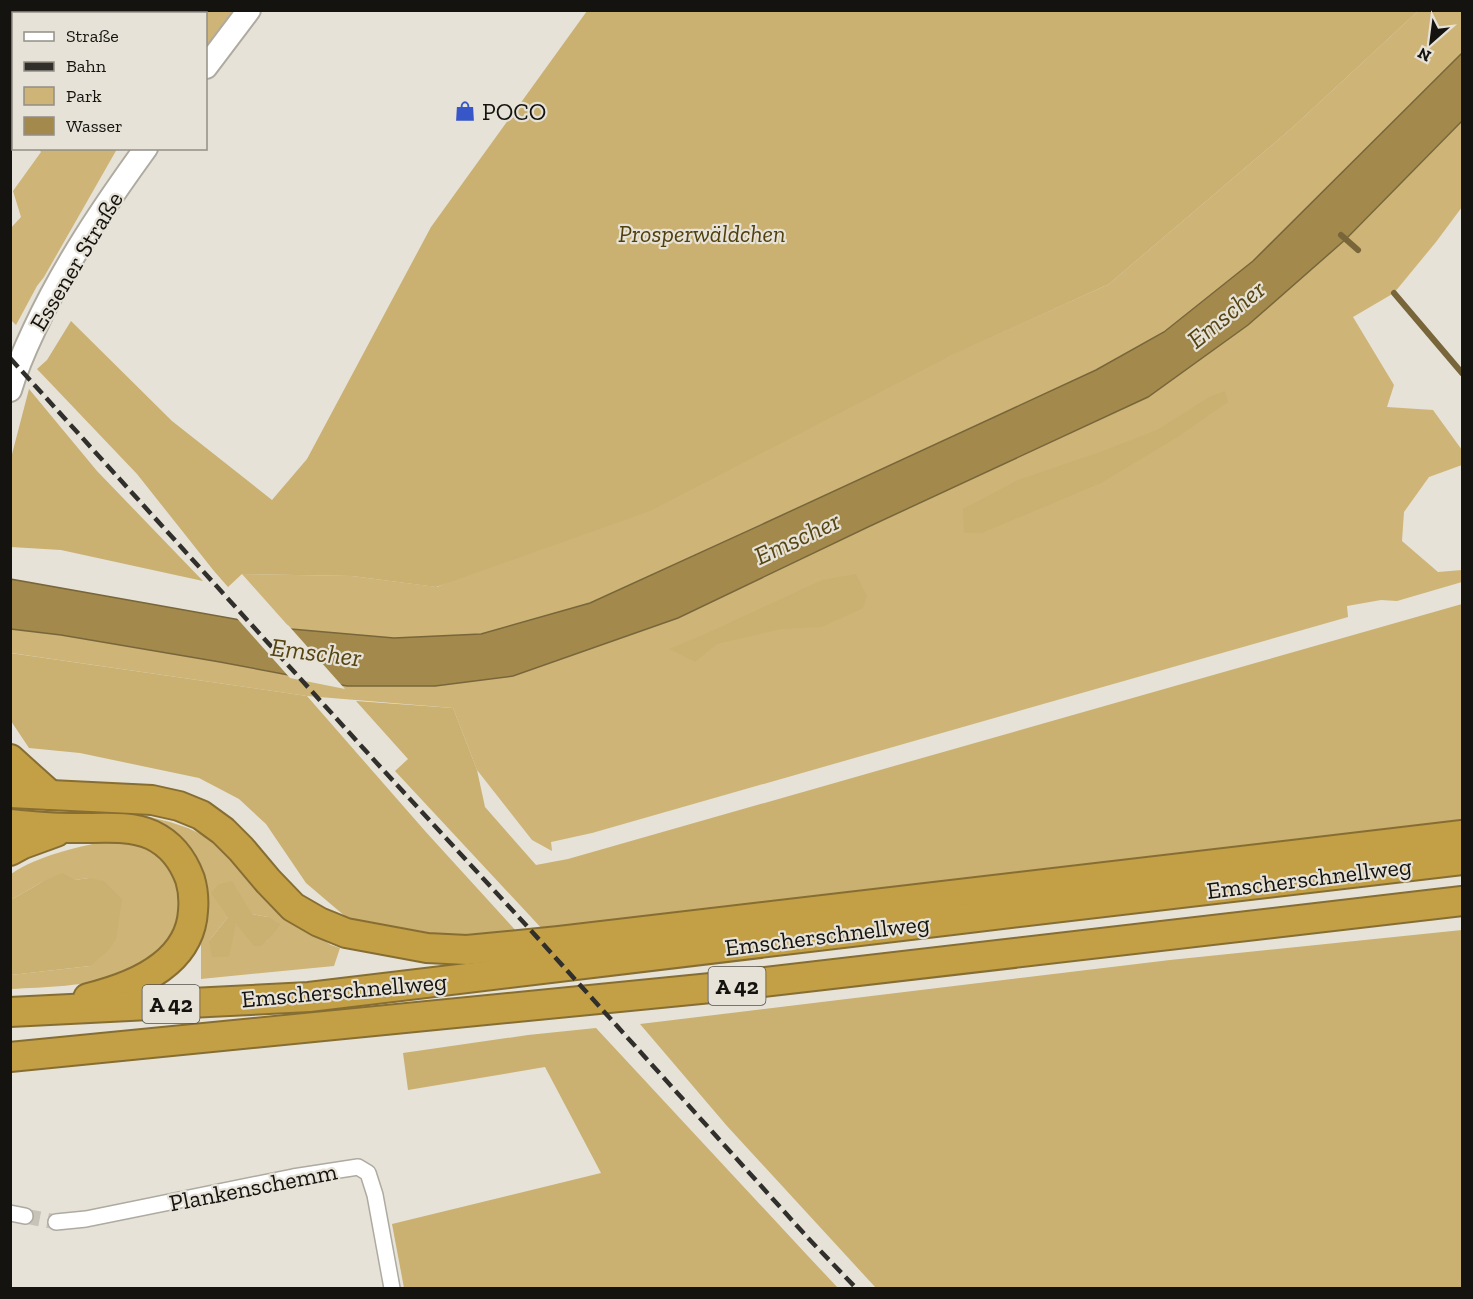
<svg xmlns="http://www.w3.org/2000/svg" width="1473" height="1299" font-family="'Zilla Slab',serif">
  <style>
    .green { fill: #ceb477; fill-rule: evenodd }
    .forest { fill: #cab071 }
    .water { fill: #a38a4c; stroke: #78663a; stroke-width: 1.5 }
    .pier { fill: #e6e2d7 }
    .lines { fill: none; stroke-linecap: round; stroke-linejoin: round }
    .stream { stroke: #78663a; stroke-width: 6 }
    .minor-tunnel { stroke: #c7c3b9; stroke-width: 15; stroke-dasharray: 15 8; stroke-linecap: butt }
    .minor-casing { stroke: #aeaaa0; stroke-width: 18 }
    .secondary-casing { stroke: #aeaaa0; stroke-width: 26 }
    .motorway-casing { stroke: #866e33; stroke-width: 32 }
    .minor { stroke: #fff; stroke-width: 15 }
    .secondary { stroke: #fff; stroke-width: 22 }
    .motorway { stroke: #c39f46; stroke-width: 28 }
    .rail { stroke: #312f2b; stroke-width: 4.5; stroke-dasharray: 12 6; stroke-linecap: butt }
    .labels { text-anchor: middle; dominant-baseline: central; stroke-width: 4.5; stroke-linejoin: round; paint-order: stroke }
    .shield { fill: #e6e2d7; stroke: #54514c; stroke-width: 1.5 }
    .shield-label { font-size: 22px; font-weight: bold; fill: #151310 }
    .poi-label { font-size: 24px; fill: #151310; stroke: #e6e2d7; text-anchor: start }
    .park-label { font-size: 24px; font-style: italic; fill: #513f0c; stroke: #e6e2d7 }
    .street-label { font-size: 24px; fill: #151310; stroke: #e6e2d7 }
    .water-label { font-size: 26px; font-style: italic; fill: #564412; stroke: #e6e2d7 }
  </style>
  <rect width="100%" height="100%" fill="#e6e2d7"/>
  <!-- green -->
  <g class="green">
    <path d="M191,11h44l-29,38v-35h-17z"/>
    <path d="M1418,11h44v42l-209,208 -89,71 -68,38 -331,153 -175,80 -109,31 -87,4 -103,-9 -49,-55 110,2 85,11 672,-303 184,-157z"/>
    <path d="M1462,121v86l-26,35 -42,51 -41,24 41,68 -7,22 46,3 29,40v15l-33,12 -25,35 -2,29 36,31 24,-2v12l-65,19 -16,-1 -34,6 1,11 -756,216 -41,9 1,9 -20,-11 -55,-70 -24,-62 -146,-12 -296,-43v-24l50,6 159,27 127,24h88l78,-10 165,-58 190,-91 380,-202 98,-86z"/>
    <path d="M39,149h78l-73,128 -7,9 -21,39 -5,-5 -1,-91 11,-12 -8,-26 28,-39z"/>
    <path d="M10,807l140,10 20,5 18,6 17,8 15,10 71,75 40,24 9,3 -6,18 -133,13v-59l-22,-73 -168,-29zM252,914l16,3 3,17 -5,7 -30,-17 -27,17 19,-24z"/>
    <path d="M113,840c10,2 23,3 31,7 34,18 48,62 24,94 -11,15 -32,26 -49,33 -30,13 -76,13 -108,15v-14l79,-9 -1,-88 -14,2 -33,2 -31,18v-26c28,-19 69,-28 102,-34z"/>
  </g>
  <!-- forest -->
  <g class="forest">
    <path d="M587,11v-1l831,1 -125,116 -184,157 -161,73 -298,154 -214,76 -84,-11 -110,-2 -14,13 -14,-16 -77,-97 -100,-105 10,-9 24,-39 101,100 100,79 35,-41 124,-232z"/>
    <path d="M29,389l68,82 106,110 -142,-31 -50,-3v-89z"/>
    <path d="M1225,391l3,11 -52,36 -75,45 -119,50h-18l-1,-24 55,-29 82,-28 57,-22 54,-34z"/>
    <path d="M856,574l11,22 -4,12 -41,19 -41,2 -64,15 -22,18 -26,-13 34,-14 119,-55z"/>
    <path d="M1462,604v223l-917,105 -150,-161 13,-12 -52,-58 97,7 24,62 8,37 51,58 32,-6z"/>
    <path d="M10,653l297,43 118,135 92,101 -72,9 -92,-18 -47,-40 -40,-59 -27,-25 -40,-21 -119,-25 -51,-5 -18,-27z"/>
    <path d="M62,873l13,7 14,-2 15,3 18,18 -6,40 -7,11 -19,16 -79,9v-75l31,-18z"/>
    <path d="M232,881l20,33 16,3 12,7c-3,7 -13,16 -19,22h-7l-18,-22 -7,33h-17l-3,-16 19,-24 -17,-24 8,-9z"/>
    <path d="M1462,930v358h-586l-149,-162 -87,-102 530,-64z"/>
    <path d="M596,1028l211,227 31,33h-434l-12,-64 209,-51 -56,-106 -137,23 -5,-37 125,-18z"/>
  </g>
  <!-- water -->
  <path class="water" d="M1462,53v68l-116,118 -98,86 -100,72 -280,130 -190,91 -165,58 -78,10h-88l-127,-24 -159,-27 -50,-6 -1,-50 281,50 103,9 87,-4 109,-31 175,-80 331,-153 68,-38 89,-71z"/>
  <!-- pier -->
  <path class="pier" d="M234,615l54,10 57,64 -55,-11z"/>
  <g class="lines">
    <!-- stream -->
    <g class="stream">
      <path d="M1341,235l17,15"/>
      <path d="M1394,293l68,80"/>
    </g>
    <!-- minor-tunnel -->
    <path class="minor-tunnel" d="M25,1216l31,6"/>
    <!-- minor casing -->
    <g class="minor-casing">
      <g id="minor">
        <path d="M10,1213l15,3"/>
        <path d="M56,1222l30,-3 207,-42 65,-10 10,6 7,22 17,93"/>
      </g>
    </g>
    <!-- secondary casing -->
    <g class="secondary-casing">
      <g id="secondary">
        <path d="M206,67l43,-57"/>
        <path d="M10,390c6,-20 15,-41 24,-60 30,-65 70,-124 112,-182"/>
      </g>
    </g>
    <!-- motorway casing -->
    <g class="motorway-casing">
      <g id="motorway">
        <path d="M10,759l40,36"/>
        <path d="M10,793l142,7 27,6 22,9 22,16 18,18 27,32 25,26 26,15 27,11 81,15 40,2 92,-9 903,-106"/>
        <path d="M10,824c20,2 40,4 60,4 26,1 58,-4 82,7 19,9 31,25 38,44 3,10 4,21 3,32 -3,53 -60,76 -105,87"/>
        <path d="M10,851l13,-7 33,-12"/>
        <path d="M10,1012l299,-15 643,-77 510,-60"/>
        <path d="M10,1057l711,-70 741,-86"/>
      </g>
    </g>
    <!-- minor -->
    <use href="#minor" class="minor"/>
    <!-- secondary -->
    <use href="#secondary" class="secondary"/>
    <!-- motorway -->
    <use href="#motorway" class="motorway"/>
    <!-- rail -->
    <path class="rail" d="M10,358l364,402 152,165 282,313 48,50"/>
  </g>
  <!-- icons -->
  <defs>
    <g id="shop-bare" transform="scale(1.62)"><path d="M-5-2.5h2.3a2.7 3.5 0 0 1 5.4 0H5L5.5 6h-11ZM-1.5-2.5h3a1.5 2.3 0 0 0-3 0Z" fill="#3756c7" stroke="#e6e2d7" stroke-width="2.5" paint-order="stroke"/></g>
  </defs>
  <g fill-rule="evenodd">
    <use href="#shop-bare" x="465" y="111"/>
  </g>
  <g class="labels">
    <!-- shield labels -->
    <g class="shield">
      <rect x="708.5" y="967" width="57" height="38" rx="4.5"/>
      <rect x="142.5" y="985" width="57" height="38" rx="4.5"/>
    </g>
    <g class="shield-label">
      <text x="737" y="986">A 42</text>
      <text x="171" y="1004">A 42</text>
    </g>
    <!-- poi labels -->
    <g class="poi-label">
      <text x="482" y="111">POCO</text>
    </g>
    <!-- park labels -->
    <g class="park-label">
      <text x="702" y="233">Prosperwäldchen</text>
    </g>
    <!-- street labels -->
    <g class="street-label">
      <text transform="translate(76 261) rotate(-59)">Essener Straße</text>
      <text transform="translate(1309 878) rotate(-7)">Emscherschnellweg</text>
      <text transform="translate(827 935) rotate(-7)">Emscherschnellweg</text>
      <text transform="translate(344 990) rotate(-5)">Emscherschnellweg</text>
      <text transform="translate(253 1187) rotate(-11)">Plankenschemm</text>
    </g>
    <!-- water labels -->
    <g class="water-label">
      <text transform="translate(1226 314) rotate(-39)">Emscher</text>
      <text transform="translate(797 538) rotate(-25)">Emscher</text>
      <text transform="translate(316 652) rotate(7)">Emscher</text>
    </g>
  </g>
  <!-- border -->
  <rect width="1473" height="1299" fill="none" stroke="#151310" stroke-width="24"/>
  <!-- legend -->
  <rect x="12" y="12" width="195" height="138" fill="#e6e2d7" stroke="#928f87" stroke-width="1.5"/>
  <rect x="24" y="32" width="30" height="9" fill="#ffffff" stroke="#928f87" stroke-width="1.5"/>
  <text x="66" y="42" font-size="18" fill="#151310">Straße</text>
  <rect x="24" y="62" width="30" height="9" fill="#312f2b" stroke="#928f87" stroke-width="1.5"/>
  <text x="66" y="72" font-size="18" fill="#151310">Bahn</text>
  <rect x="24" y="87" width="30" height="18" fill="#ceb477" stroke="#928f87" stroke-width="1.5"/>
  <text x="66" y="102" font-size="18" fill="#151310">Park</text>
  <rect x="24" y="117" width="30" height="18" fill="#a38a4c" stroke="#928f87" stroke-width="1.5"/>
  <text x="66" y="132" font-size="18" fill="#151310">Wasser</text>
  <!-- north arrow -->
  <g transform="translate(1431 42) rotate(208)" stroke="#e6e2d7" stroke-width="4.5" paint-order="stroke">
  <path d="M0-4.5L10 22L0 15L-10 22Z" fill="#151310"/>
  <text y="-9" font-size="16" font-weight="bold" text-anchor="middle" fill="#151310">N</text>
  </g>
</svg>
